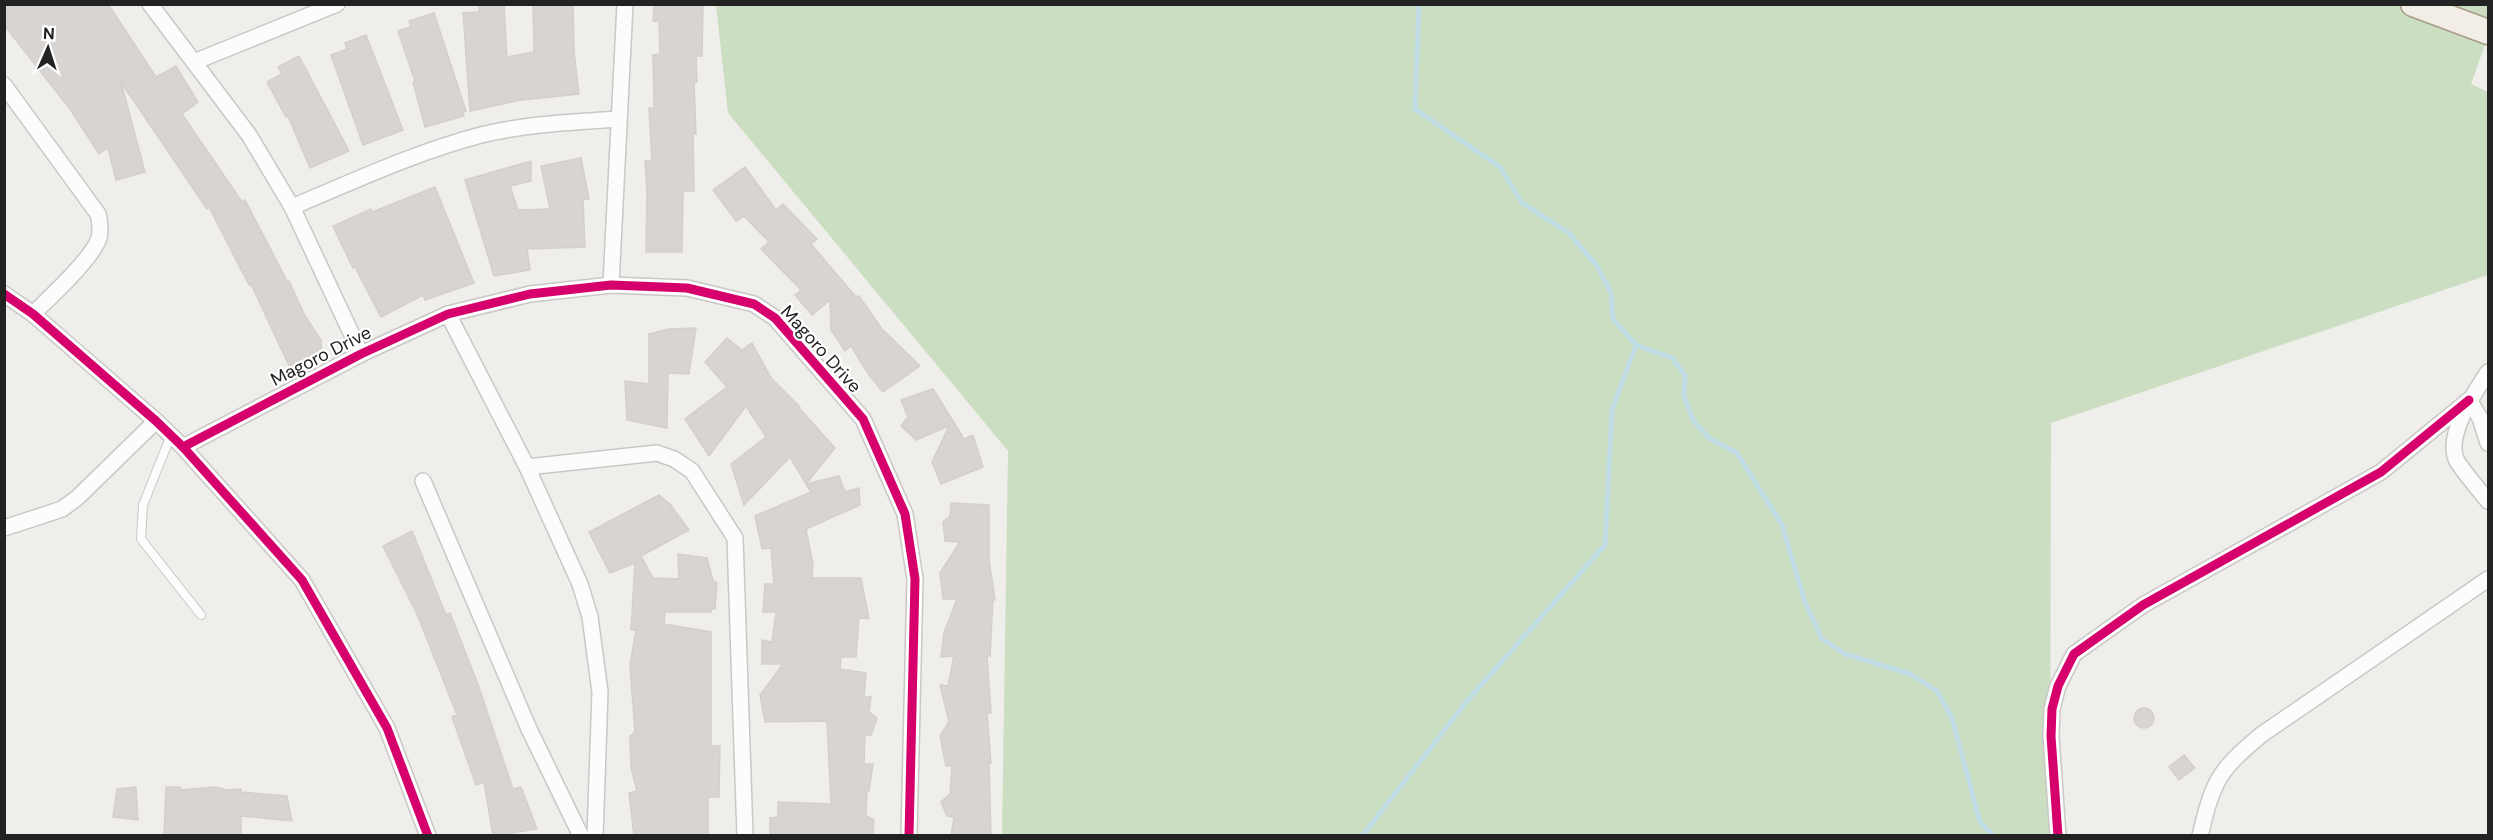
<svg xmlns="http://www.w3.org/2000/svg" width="2493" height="840" font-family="'DM Sans',sans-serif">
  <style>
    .forest { fill: #cbdec1 }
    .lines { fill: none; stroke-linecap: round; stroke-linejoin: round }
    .stream { stroke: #bfdbe3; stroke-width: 5 }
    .building { fill: #d7d4d2; stroke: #d3d0cc; stroke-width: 1.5 }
    .lane-casing { stroke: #c9c8c7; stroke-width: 10 }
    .street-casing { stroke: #c9c8c7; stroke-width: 18 }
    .primary-casing { stroke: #a79c86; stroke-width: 27 }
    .lane { stroke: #fdfcfc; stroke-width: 8 }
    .street { stroke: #fdfcfc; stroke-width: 15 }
    .primary { stroke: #f3ede7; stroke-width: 24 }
    .cycleway-casing { stroke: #fff; stroke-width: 13 }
    .cycleway { stroke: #d6006c; stroke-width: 9 }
    .labels { text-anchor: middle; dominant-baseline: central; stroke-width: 4.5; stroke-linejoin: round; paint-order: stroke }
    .street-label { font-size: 18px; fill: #222; stroke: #fff }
  </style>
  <rect width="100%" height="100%" fill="#f0eeeb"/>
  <!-- forest -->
  <path class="forest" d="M716,5h1772v31l-17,48 17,8v183l-437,148 -1,412h-1048l6,-384 -280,-338z"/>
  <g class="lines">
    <!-- stream -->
    <g class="stream">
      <path d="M1419,4l-4,105 85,58 22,36 47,30 28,33 14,27 2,26 23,26 36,13 13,17 -1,21 9,24 16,18 28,15 45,72 23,77 17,37 23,15 65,20 27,17 15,27 28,104 14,14"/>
      <path d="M1362,836l105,-135 138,-156 7,-135 24,-65"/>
    </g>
  </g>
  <!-- building -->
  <g class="building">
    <path d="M4,4h104l48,73 20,-11 22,36 -16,12 60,88 3,-2 42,81h2l16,35 16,24 1,14 -31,16 -40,-86 -2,1 -40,-78 -2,2 -86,-127 24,90 -29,8 -8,-32 -9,6 -29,-45 -66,-84z"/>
    <path d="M479,4h25l3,53 27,-5 -1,-48h40l1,47 5,43 -58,6 -51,11 -7,-98 16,-1z"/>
    <path d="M654,4h49l-1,52h-6l1,26h-3l2,52h-3l1,57h-11l-1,61h-36l1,-61 -2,-30h7l-3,-53h5l-1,-53 7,-1 -1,-33h-6z"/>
    <path d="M434,13l32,98 -3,1 1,4 -39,11 -12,-45 2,-1 -17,-50 13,-4 -2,-6z"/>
    <path d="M366,35l37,95 -40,15 -32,-90 16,-6 -2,-6z"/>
    <path d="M299,56l50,95 -39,17 -22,-52 -2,1 -19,-35 15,-8 -4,-7z"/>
    <path d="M581,158l8,41 -6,1 2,47 -58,2 3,21 -36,6 -29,-96 66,-19v20l-21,5 8,24 32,-1 -9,-43z"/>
    <path d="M745,167l31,43 7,-6 34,35 -6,5 45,53 3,-1 23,33 38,37 -37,26 -14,-17 -18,-29 -6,5 -14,-21 -1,-30 -18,15 -17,-20 6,-5 -40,-41 8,-7 -25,-26 -8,5 -23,-31z"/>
    <path d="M435,187l39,96 -49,17 -2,-5 -42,22 -26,-50 -2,1 -20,-42 38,-17 1,3z"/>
    <path d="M696,328l-7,46 -21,-1 -1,55 -40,-8 -2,-39 24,3v-50l20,-5z"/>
    <path d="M727,338l15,12 10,-7 19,35 29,29 -1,1 36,40 -29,36 -16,-27 -46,48 -13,-41 35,-27 -20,-31 -37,50 -24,-37 42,-32 -22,-25z"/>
    <path d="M933,389l31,50 9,-4 10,32 -42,17 -9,-22 17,-36 -33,14 -15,-14 7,-9 -7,-17z"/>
    <path d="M839,476l6,16 14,-4 1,17 -54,24 7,35 -1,14h49l8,41 -10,-1 -3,39h-15l-1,12 26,4 -2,24h7l-2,15 8,6 -6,17h-6l-1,29h9l-4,27h-2l-1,25 8,4 -1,16h-103v-18l8,-1v-15l53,2 -4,-83 -62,1 -5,-27 23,-31h-21v-24l10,2 4,-30h-13l2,-28h9l-3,-36 -9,1 -7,-33 56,-24 -5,-8z"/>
    <path d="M659,495l13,11 -4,5 5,-3 16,22 -48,26 12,22 26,1 -1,-25 29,4 6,23 4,2 -2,26h-4v3h-46l-1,12 47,8v114h9l-1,51h-11v39h-74l-5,-43 8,-2 -6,-23 -1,-32 5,-4 -5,-67 6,-35h-5l4,-67 -25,10 -21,-41z"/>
    <path d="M951,503l38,2v55l6,40h-2l-3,56h-3l4,57h-4l4,50h-2l2,73h-40l3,-19 -7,-1 -6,-14 9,-8 2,-28h-6l-6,-30 9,-14 -9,-37 8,1 6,-30 -13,1 3,-24 13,-34h-14l-3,-26 20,-31 -15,-1 -2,-19 7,-6z"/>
    <path d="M412,531l34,84 4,-2 29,74 34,102 8,-2 16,42 -44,7 -9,-54 -8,3 -24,-68 5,-2 -40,-101 -34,-68z"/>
    <circle cx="2144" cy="718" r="10"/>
    <path d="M2184,755l11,13 -16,12 -10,-13z"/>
    <path d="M136,787l2,33 -25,-3 4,-28z"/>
    <path d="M166,787h14v3l36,-3 10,3 15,-1v3l46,4 5,25 -51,-5v20h-77z"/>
  </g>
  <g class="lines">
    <!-- lane casing -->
    <g class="lane-casing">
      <path id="lane" d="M171,435l-28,70 -2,34 60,76"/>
    </g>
    <!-- street casing -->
    <g class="street-casing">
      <g id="street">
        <path d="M150,4l99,131 43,72 69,147"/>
        <path d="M194,62l143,-58"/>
        <path d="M4,85l94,129c2,8 3,16 1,24 -7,21 -49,59 -66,76"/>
        <path d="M292,207c62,-26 124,-55 189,-72 45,-11 92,-13 137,-16"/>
        <path d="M611,285l14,-281"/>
        <path d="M4,294l29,20 123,107 27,26 119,133 85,148 41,108"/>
        <path d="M448,314l79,153 53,117 10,33 10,75 -5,144"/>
        <path d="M2488,372c-13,20 -42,62 -32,87 4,9 25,33 32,42"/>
        <path d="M2469,400l11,18 8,25"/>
        <path d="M183,447l178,-93 87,-40 82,-20 81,-9 76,3 67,16 21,14 88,101 42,95 10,65 -6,257"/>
        <path d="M527,467l130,-14 17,6 18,12 43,67 10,298"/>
        <path d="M423,481l106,248 52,107"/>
        <path d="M4,528l58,-19 15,-11 79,-77"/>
        <path d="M2058,836l-7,-100 1,-27 6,-23 16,-32 69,-49 238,-133 88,-72"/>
        <path d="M2200,836c13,-55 18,-65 61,-101l227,-156"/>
      </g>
    </g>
    <!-- primary casing -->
    <g class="primary-casing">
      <path id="primary" d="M2413,4l75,28"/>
    </g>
    <!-- lane -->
    <use href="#lane" class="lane"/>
    <!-- street -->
    <use href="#street" class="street"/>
    <!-- primary -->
    <use href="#primary" class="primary"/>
    <!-- cycleway casing -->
    <g class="cycleway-casing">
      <g id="cycleway">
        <path d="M4,294l29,20 123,107 27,26 119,133 85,148 41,108"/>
        <path d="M183,447l178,-93 87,-40 82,-20 81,-9 76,3 67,16 21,14 88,101 42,95 10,65 -6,257"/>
        <path d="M2058,836l-7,-100 1,-27 6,-23 16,-32 69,-49 238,-133 88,-72"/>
      </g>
    </g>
    <!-- cycleway -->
    <use href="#cycleway" class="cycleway"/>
  </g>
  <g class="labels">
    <!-- street labels -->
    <g class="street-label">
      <text transform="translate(821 349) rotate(48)">Magoro Drive</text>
      <text transform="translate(321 356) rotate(-27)">Magoro Drive</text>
    </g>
  </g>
  <!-- border -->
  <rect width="2493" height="840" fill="none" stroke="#222222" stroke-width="12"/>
  <!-- north arrow -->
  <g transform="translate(48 48) rotate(3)" stroke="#ffffff" stroke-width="4.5" paint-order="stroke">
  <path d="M0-4.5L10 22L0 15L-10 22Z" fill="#222222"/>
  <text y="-9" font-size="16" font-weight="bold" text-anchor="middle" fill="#222222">N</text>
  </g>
</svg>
